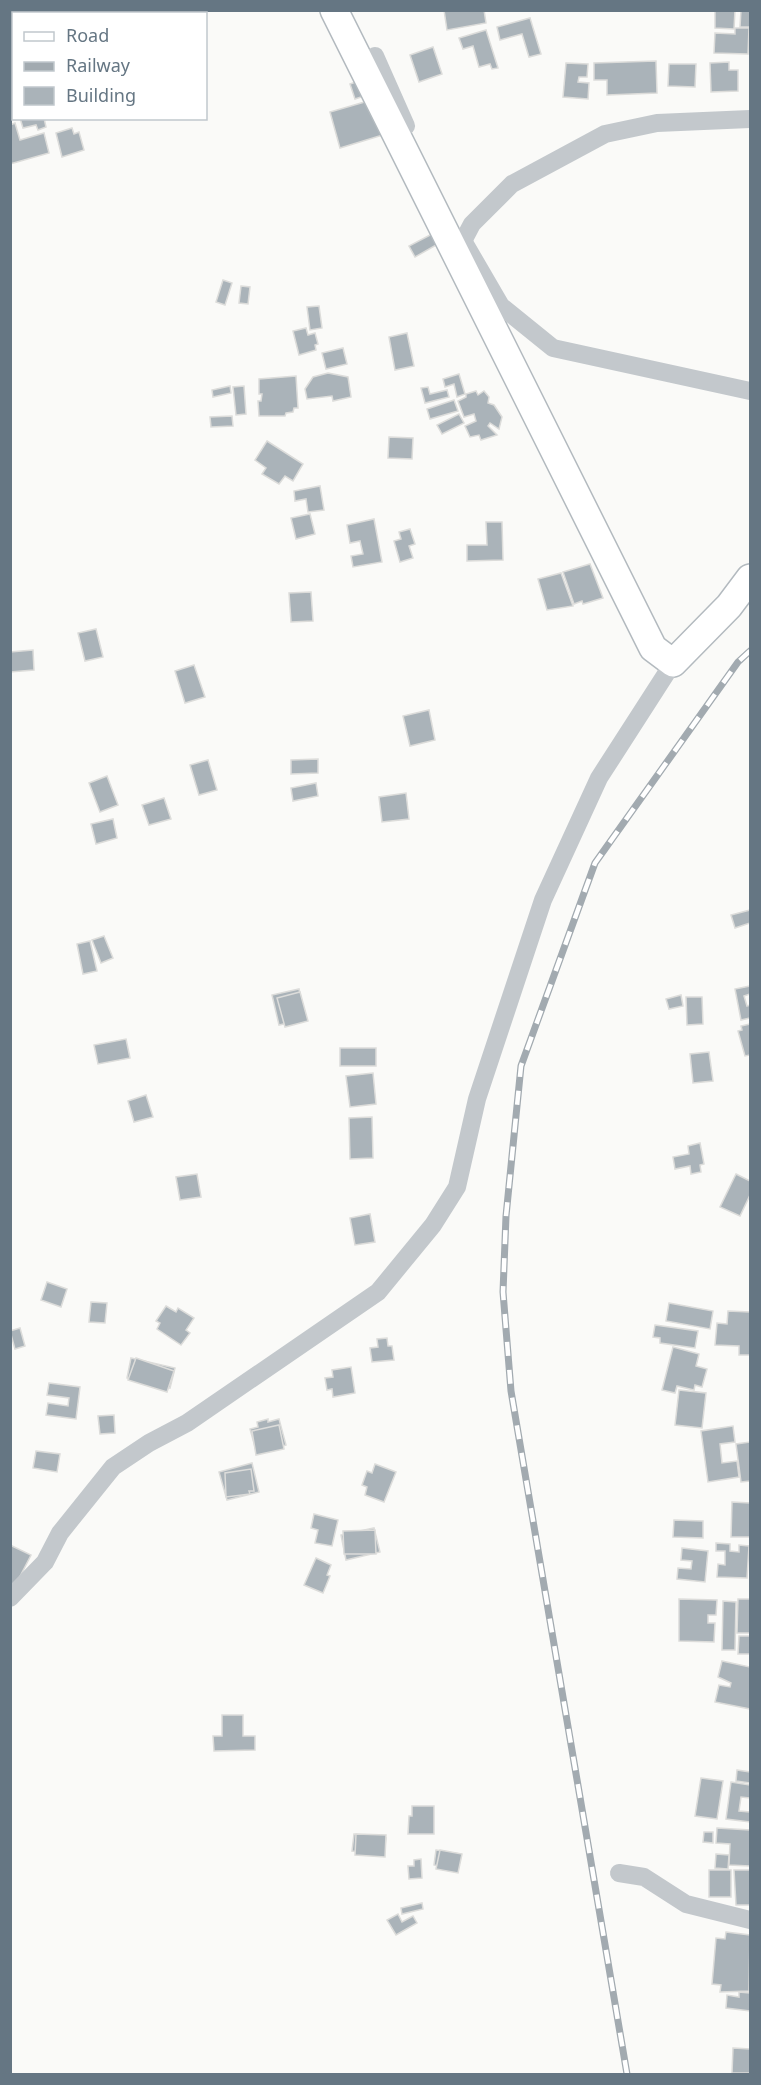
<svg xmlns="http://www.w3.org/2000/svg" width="761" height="2085" font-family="'Noto Sans',sans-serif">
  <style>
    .building { fill: #aab3b9; stroke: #dcdcda; stroke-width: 1.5 }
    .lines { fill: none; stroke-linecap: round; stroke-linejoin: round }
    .secondary-casing { stroke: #b3babf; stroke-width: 30 }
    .street { stroke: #c3c8cc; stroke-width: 18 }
    .secondary { stroke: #fff; stroke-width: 27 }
    .rail-casing { stroke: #a2aab0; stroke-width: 7 }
    .rail { stroke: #fff; stroke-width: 4.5; stroke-dasharray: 14; stroke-linecap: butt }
  </style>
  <rect width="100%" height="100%" fill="#fafaf8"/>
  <!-- building -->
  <g class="building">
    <path d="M132,10h28l1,4h-33z"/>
    <path d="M137,10h25l1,4h-35z"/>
    <path d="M444,10h40l2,13 -39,7z"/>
    <path d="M715,10h20l-1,19 -19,-1z"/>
    <path d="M741,10h9v17h-10z"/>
    <path d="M530,18l11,36 -12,3 -7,-23 -22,6 -3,-13z"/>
    <path d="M735,28h14l-1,26 -34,-1 1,-20 20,1z"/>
    <path d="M486,30l12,38 -6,1 -2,-5 -11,3 -6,-21 -10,3 -4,-11z"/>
    <path d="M433,47l9,27 -23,8 -9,-27z"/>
    <path d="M656,61l1,32 -50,2v-15h-13v-17z"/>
    <path d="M729,62v8h9v21l-27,1 -1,-29z"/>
    <path d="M566,63l22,1 -1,13h-8l-1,5 11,1 -1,16 -25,-2z"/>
    <path d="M669,64h27l-1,23 -27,-1z"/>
    <path d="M359,81l5,15 -9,3 -5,-15z"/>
    <path d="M375,99l11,35 -46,14 -10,-36z"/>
    <path d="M20,118h24l2,9 -8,3 -2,-5 -13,3z"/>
    <path d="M15,123l5,17 24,-7 5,20 -39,11v-39z"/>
    <path d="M72,128l2,6 5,-2 5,18 -22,7 -6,-24z"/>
    <path d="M432,234l6,10 -23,13 -6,-11z"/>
    <path d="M223,280l9,3 -7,22 -9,-3z"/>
    <path d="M241,286l9,1 -2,17 -9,-1z"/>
    <path d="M319,306l3,22 -12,2 -3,-23z"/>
    <path d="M306,328l2,7 7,-2 3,11 -3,1 1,5 -17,5 -6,-24z"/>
    <path d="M407,333l7,33 -19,4 -6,-33z"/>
    <path d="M343,348l4,16 -21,5 -4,-16z"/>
    <path d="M328,373l20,4 3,20 -18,4 -1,-5 -25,3 -2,-10 8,-12z"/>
    <path d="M459,374l6,20 -8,3 -3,-13 -9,3 -2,-8z"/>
    <path d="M296,376l2,32h-4l-1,4 -7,1 -1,3h-26l-1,-15h3l1,-7h-3v-15z"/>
    <path d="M230,386l1,7 -18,4 -1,-7z"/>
    <path d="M244,386l2,28 -10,1 -3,-28z"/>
    <path d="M428,387l2,7 17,-4 2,7 -24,6 -4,-15z"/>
    <path d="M476,391l2,4 6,-4 5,6 -1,6 6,2 8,12 -3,12 -9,-6 -2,3 9,9 -16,5 -2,-5 -9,2 -5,-11 11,-5 -2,-7 -10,3 -6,-16 8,-4v-3z"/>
    <path d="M454,400l4,11 -28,8 -3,-10z"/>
    <path d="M459,414l5,9 -22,11 -5,-9z"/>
    <path d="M232,416l1,10 -22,1 -1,-10z"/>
    <path d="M389,437l24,1 -1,21 -24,-1z"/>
    <path d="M267,441l36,23 -10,17 -8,-5 -6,8 -17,-10 4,-6 -11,-8z"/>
    <path d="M320,486l4,24 -16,2 -2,-13 -11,2 -1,-10z"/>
    <path d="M310,514l5,20 -19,5 -5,-21z"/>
    <path d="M374,519l8,43 -29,5 -2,-11 12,-2 -3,-13 -10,2 -3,-18z"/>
    <path d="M486,522h16l1,38 -36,1v-16h20z"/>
    <path d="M410,529l5,15 -6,2 4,12 -13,4 -6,-21 7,-2 -2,-7z"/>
    <path d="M590,564l13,34 -20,6 -1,-3 -8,3 -11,-32z"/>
    <path d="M561,573l12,33 -26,4 -9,-31z"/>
    <path d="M311,592l2,29 -22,1 -2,-29z"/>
    <path d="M96,629l7,28 -18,4 -7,-28z"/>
    <path d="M33,650l1,20 -24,2v-20z"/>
    <path d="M194,665l11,32 -20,6 -10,-32z"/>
    <path d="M429,710l6,30 -25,6 -7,-30z"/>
    <path d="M318,759v14l-27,1v-14z"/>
    <path d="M208,760l9,30 -18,5 -9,-30z"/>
    <path d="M107,776l11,29 -18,7 -11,-29z"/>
    <path d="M316,783l2,13 -25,5 -2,-13z"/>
    <path d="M406,793l3,26 -27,3 -3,-25z"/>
    <path d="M164,798l7,21 -22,6 -7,-20z"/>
    <path d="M113,819l4,19 -21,6 -5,-20z"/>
    <path d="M750,910v13l-15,5 -4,-13z"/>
    <path d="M104,936l9,22 -12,5 -9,-23z"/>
    <path d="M90,941l7,30 -14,3 -6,-30z"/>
    <path d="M750,986v8l-6,2 3,10 3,-1v13l-9,2 -6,-31z"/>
    <path d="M299,989l7,30 -27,6 -7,-30z"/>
    <path d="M300,992l8,29 -23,6 -8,-29z"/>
    <path d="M681,995l2,11 -14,3 -3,-10z"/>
    <path d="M686,997h16l1,27 -16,1z"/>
    <path d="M750,1024v31l-5,1 -7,-25 4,-1 -1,-4z"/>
    <path d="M126,1039l4,19 -32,6 -4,-19z"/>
    <rect x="340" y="1048" width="36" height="18"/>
    <path d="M709,1052l4,29 -20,2 -3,-29z"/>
    <path d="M373,1073l3,31 -26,3 -4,-31z"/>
    <path d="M146,1095l7,22 -19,5 -6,-21z"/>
    <path d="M372,1117l1,41 -23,1 -1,-41z"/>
    <path d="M700,1143l4,21 -4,1 1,7 -10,2 -1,-8 -15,3 -2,-12 16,-3 -1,-8z"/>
    <path d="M197,1174l4,23 -21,3 -4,-23z"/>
    <path d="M736,1174l14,7v14l-10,21 -20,-9z"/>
    <path d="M370,1214l5,28 -20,3 -5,-27z"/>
    <path d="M47,1282l20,7 -6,18 -20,-7z"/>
    <path d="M91,1302l16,1 -2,20 -16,-1z"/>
    <path d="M669,1303l44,8 -3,18 -44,-8z"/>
    <path d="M166,1306l10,6 2,-4 16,10 -8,12 4,3 -9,12 -24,-16 3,-6 -4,-2z"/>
    <path d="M728,1311l22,1v43h-11v-9l-24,-1 2,-22 10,1z"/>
    <path d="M655,1325l43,6 -3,17 -35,-5v-5l-7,-1z"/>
    <path d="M20,1328l5,18 -10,3 -5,-18z"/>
    <path d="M387,1338l1,8h4l2,14 -22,2 -2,-14 8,-1 -1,-8z"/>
    <path d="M673,1347l26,7 -3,12 11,3 -5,18 -7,-2 -1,5 -17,-4 -2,7 -13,-3z"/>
    <path d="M131,1358l44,10 -5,20 -43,-10z"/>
    <path d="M136,1358l38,13 -7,21 -39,-12z"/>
    <path d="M351,1367l4,26 -22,4 -1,-8 -5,1 -2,-12 8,-1 -1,-7z"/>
    <path d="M49,1383l31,4 -4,32 -30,-4 2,-12 20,3 1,-8 -22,-3z"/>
    <path d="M679,1390l27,3 -4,35 -27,-3z"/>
    <path d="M114,1415l1,18 -15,1 -2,-18z"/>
    <path d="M268,1419v3l11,-3 7,26 -29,9 -7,-25 8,-2 -1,-5z"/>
    <path d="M279,1425l5,24 -28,6 -4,-24z"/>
    <path d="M733,1426l2,16 -15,2 2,19 15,-2 2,16 -31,5 -7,-51z"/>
    <path d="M750,1442v39l-9,1 -5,-38z"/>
    <path d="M36,1451l24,3 -3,18 -24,-4z"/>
    <path d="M252,1463l7,29 -32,8 -8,-28z"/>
    <path d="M375,1464l21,8 -12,30 -19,-7 2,-8 -5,-2 5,-14 5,2z"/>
    <path d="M251,1469l3,22h-5l1,3 -24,3 -1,-24z"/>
    <path d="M732,1502l18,1v34h-19z"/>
    <path d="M314,1514l24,6 -6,26 -17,-3 3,-13 -7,-2z"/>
    <path d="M674,1520l29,1v17l-30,-1z"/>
    <path d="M374,1528l6,24 -34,8 -5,-25z"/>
    <path d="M375,1530l1,24h-32l-1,-23z"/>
    <path d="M716,1543l14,1v7l9,1v-7l10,1 -2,32 -30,-1 1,-13 7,1v-14h-9z"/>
    <path d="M10,1545l21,10 -17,33 -4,-2z"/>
    <path d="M682,1548l26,3 -3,31 -28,-3 1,-11 13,1 1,-8 -11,-1z"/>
    <path d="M316,1558l15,7 -4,10 3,1 -7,17 -19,-8z"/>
    <path d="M679,1599l38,1 -1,15h-8v8h7l-1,19 -35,-1z"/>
    <path d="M738,1599h12v34h-13z"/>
    <path d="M723,1601l13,1 -1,48h-13z"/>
    <path d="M739,1636h11v18h-12z"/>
    <path d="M722,1661l28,6v42l-35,-7 4,-17 11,2 1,-4 -13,-6z"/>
    <path d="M222,1715h21v21h12v14l-41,1 -1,-15h9z"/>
    <path d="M737,1770l13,2v11l-14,-2z"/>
    <path d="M701,1778l22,3 -6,38 -22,-3z"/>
    <path d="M731,1782l19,3v13l-9,-1 -2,14 11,1v10l-24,-3z"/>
    <path d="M412,1806h22v28h-26l1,-18h3z"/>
    <path d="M717,1828l33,2v36l-21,-1 1,-21 -14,-1z"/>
    <path d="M704,1832h9v11l-10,-1z"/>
    <path d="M354,1834l32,4 -2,17 -32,-4z"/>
    <path d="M356,1834l30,1 -1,22 -30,-2z"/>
    <path d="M436,1850l25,4 -3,16 -24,-5z"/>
    <path d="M440,1850l22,4 -4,19 -22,-4z"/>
    <path d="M716,1854l13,1 -1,14 -13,-1z"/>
    <path d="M421,1859l1,19 -13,1 -1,-13h6v-6z"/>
    <rect x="709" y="1870" width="22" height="27"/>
    <path d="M734,1870h16v35h-14z"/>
    <path d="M422,1903l1,6 -21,5 -1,-6z"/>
    <path d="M398,1914l4,8 11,-6 4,7 -21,12 -9,-15z"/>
    <path d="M726,1932l24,3 -1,56 -29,1 1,-7 -9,-1 4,-46 9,1z"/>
    <path d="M739,1992l11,1v18l-24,-3 1,-13 12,2z"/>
    <path d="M733,2048l17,1v24h-18z"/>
  </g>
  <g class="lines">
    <!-- secondary casing -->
    <g class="secondary-casing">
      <path id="secondary" d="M334,10l319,638 20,15 56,-57 21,-28"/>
    </g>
    <!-- street -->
    <g class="street">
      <path d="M375,56l31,70"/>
      <path d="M462,239l39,67 52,42 197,43"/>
      <path d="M463,241l9,-17 40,-40 93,-50 52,-11 93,-4"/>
      <path d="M10,1598l35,-36 15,-29 53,-66 36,-24 38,-20 191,-131 55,-67 24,-38 20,-88 66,-199 56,-122 74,-115"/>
      <path d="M619,1873l25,4 42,27 64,16"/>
    </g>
    <!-- secondary -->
    <use href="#secondary" class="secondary"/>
    <!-- rail casing -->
    <g class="rail-casing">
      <path id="rail" d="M627,2074l-116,-683 -8,-99 3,-76 15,-150 74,-203 143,-201 12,-11"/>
    </g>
    <!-- rail -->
    <use href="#rail" class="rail"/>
  </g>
  <!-- border -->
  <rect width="761" height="2085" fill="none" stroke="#657683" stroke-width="24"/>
  <!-- legend -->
  <rect x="12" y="12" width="195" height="108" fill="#ffffff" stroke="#c1c8cd" stroke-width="1.5"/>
  <rect x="24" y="32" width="30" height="9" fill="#ffffff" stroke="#c1c8cd" stroke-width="1.5"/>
  <text x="66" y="42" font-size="18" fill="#657683">Road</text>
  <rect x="24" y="62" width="30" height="9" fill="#a2aab0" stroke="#c1c8cd" stroke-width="1.5"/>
  <text x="66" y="72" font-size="18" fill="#657683">Railway</text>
  <rect x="24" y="87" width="30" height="18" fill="#aab3b9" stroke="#c1c8cd" stroke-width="1.5"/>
  <text x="66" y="102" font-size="18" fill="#657683">Building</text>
</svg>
